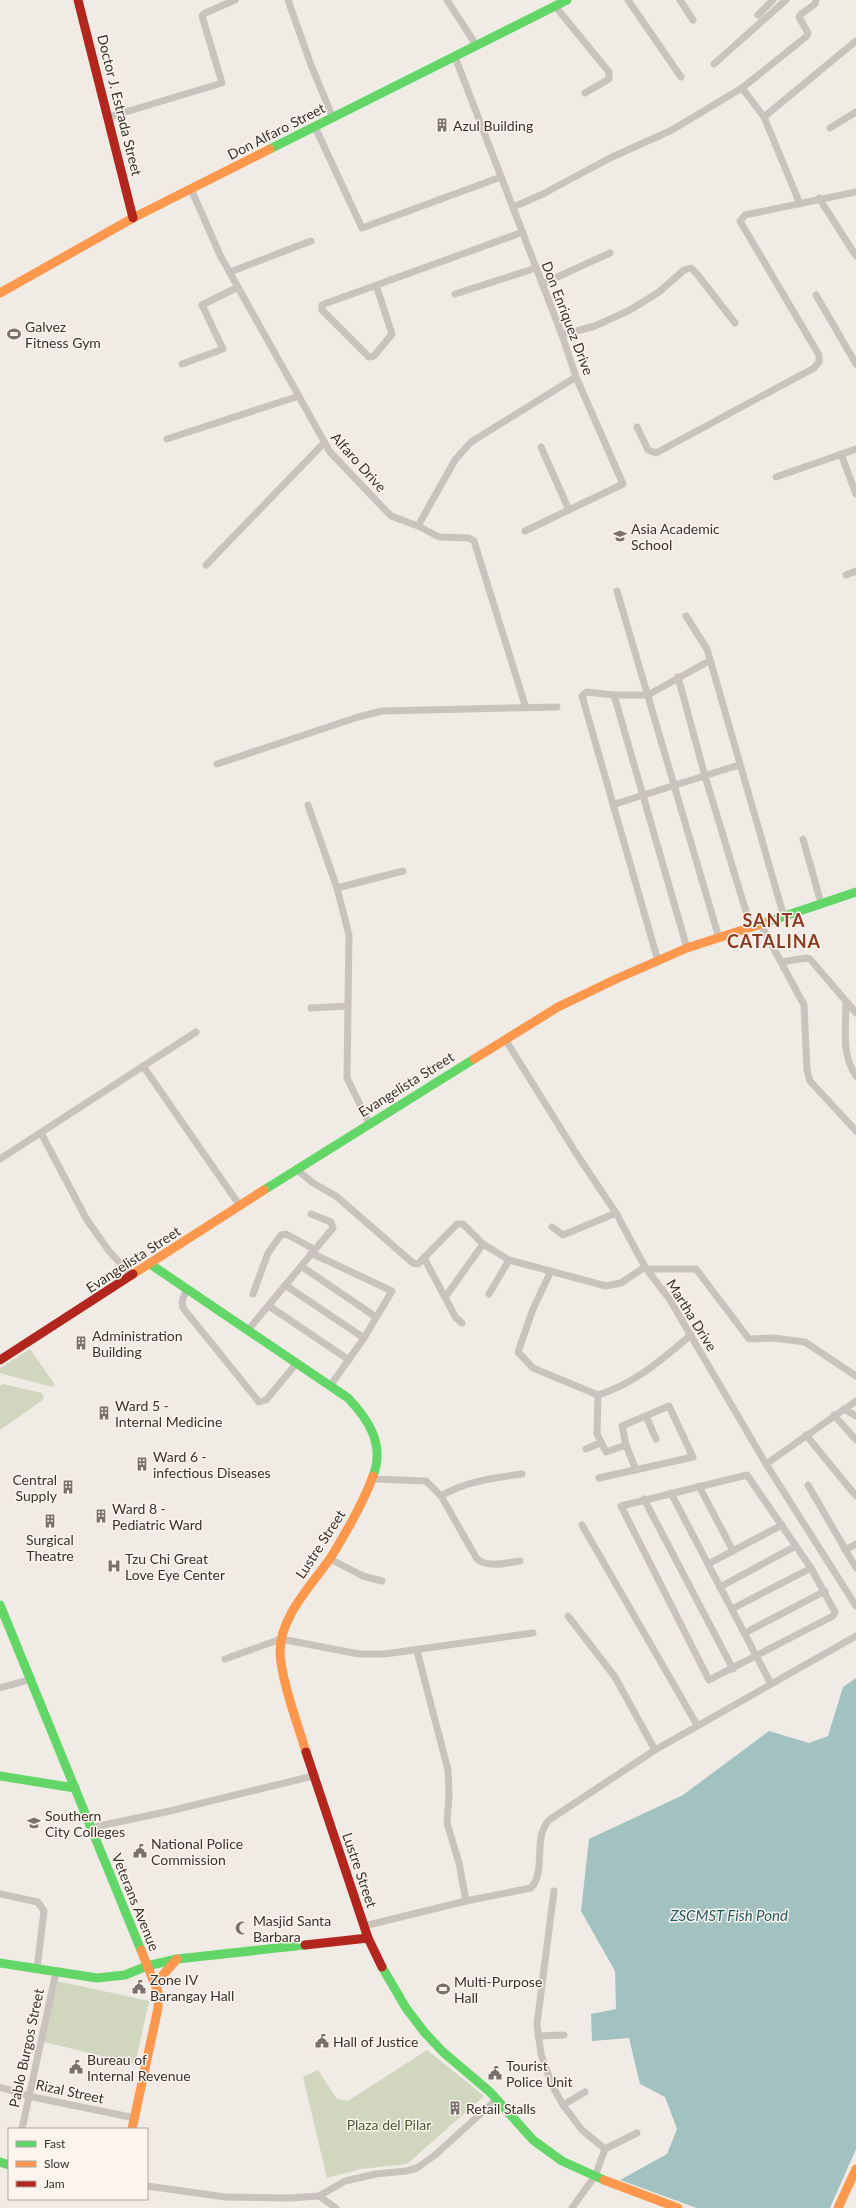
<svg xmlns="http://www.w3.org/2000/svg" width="856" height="2208" font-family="Lato,sans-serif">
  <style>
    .green { fill: #d1d6bf }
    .water { fill: #a1c2c1 }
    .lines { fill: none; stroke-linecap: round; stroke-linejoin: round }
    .street { stroke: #c9c3be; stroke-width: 7 }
    .fast { stroke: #63d668; stroke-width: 9 }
    .slow { stroke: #ff974d; stroke-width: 9 }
    .jam { stroke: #b3261e; stroke-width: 9 }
    .labels { text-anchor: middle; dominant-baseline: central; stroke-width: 3; stroke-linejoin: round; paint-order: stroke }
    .street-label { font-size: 14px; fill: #3b302b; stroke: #fbf5ee }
    .poi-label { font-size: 14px; fill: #3b302b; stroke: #fbf5ee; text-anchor: start }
    .park-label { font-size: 14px; fill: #4a5a2e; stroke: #fbf5ee }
    .water-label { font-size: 15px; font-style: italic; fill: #1f5a5e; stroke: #fbf5ee }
    .district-label { font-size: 18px; font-weight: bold; letter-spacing: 1px; fill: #8c3b22; stroke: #fbf5ee }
  </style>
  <rect width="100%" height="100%" fill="#f0ebe5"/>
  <!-- green -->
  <g class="green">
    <path d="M30,1349l25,36 -3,2 -52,-14v-5z"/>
    <path d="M3,1384l39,9 2,6 -44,31v-44z"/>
    <path d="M57,1981l92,20 -14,63 -91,-22z"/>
    <path d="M427,2050l57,46 -77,68 -46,5 -34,9 -24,-101 15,-7 19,29 11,2z"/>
  </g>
  <!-- water -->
  <path class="water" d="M856,1678v471l-26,59h-133l-77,-28 47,-26 10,-25 -12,-32 -25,-13 -11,-46 -37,3 -1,-27 25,-5 -1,-38 -34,-60 8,-72 94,-44 86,-64 40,12 19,-7 15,-49z"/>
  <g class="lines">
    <!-- street -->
    <g class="street">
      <path d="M288,0l23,65 22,53"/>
      <path d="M447,0l29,45"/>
      <path d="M628,0l53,77"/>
      <path d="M680,0l13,20"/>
      <path d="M555,6l54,66v7l-24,14"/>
      <path d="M758,15l15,-15"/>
      <path d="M455,57l107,278 14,42 47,107 -98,47"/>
      <path d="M714,64l72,-64"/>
      <path d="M109,117l113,-34 -20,-67 3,-3 30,-13"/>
      <path d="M764,117l-22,-29 65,-52 1,-3 -9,-16 2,-3 14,-10 1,-4"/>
      <path d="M315,127l47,101 139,-51"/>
      <path d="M830,128l26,-16"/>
      <path d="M191,189l29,66 110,197 61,64 27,10 21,11 30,1 5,3 52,167"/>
      <path d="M819,198l37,58"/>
      <path d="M800,204l-36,-87 92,-76"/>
      <path d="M513,207l28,-12 69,-37 62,-28 70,-42"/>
      <path d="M230,272l81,-31"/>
      <path d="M542,284l68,-31"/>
      <path d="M376,285l16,49 -18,22 -5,1 -47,-47v-5l5,-2 196,-71"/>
      <path d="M455,294l81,-26"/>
      <path d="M816,295l40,69"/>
      <path d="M562,335l33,-9 35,-16 29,-18 25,-22 7,-2 6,6 38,49"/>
      <path d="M182,364l41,-15 -21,-44 36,-18"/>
      <path d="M637,427l11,23 8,3 158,-85 5,-6v-7l-79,-134 5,-6 111,-23"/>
      <path d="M167,439l132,-43"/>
      <path d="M541,447l28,63"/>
      <path d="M841,454l15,40"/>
      <path d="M776,477l80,-28"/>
      <path d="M418,526l37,-66 16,-18 105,-65"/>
      <path d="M206,565l117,-121"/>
      <path d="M846,575l10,-4"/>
      <path d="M617,591l102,347"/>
      <path d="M686,616l21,33 77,268"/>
      <path d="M678,677l27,99 46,152"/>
      <path d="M614,695l73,253"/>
      <path d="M217,764l141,-47 24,-6 175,-4"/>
      <path d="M615,804l124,-39"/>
      <path d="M308,805l29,83 12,47 -2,143 22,45"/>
      <path d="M803,839l18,64"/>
      <path d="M337,888l66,-17"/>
      <path d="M761,925l43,80 3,65 3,11 46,50"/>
      <path d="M658,961l-76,-265 5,-4 27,3h34l61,-34"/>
      <path d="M782,962l24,-4 4,1 46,54"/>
      <path d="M846,1002c0,25 -5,52 10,74"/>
      <path d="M311,1008l36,-2"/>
      <path d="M505,1039l69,111 42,63 29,54 25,33 96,164 90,142"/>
      <path d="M143,1066l97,140"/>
      <path d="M41,1133l46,87 22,31 23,25"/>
      <path d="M0,1159l196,-127"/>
      <path d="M296,1169l17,14 23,13 77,67 5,1 39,-40h6l20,20 -37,52"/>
      <path d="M552,1227l11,8 53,-22"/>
      <path d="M483,1244l26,16 97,26 15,-3 24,-16"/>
      <path d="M311,1253l81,38 -28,47 -34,48"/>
      <path d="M424,1258l32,60 6,5"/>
      <path d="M301,1266l75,51"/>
      <path d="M647,1269h49l53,70 24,-1 32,4 51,34"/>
      <path d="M551,1271l-18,38 -15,43 15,16 65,27 -1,39 9,18 20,-7 10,25"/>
      <path d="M285,1285l79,53"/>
      <path d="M186,1290l-4,12 1,6 76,94 7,-2 30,-36"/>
      <path d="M253,1294l15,-41 13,-18 5,-1 28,15"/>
      <path d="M489,1294l20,-34"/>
      <path d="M269,1306l80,54"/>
      <path d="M248,1330l85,-102 -2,-6 -20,-8"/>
      <path d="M598,1395c37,-11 64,-36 93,-60"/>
      <path d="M844,1409l12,7"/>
      <path d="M834,1415l22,25"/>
      <path d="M646,1416l10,23"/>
      <path d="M806,1435l50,61"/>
      <path d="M586,1449l14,-6"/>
      <path d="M766,1464l90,-63"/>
      <path d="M747,1475l64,93 24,44 -2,4 -124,64 -88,-174z"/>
      <path d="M599,1478l94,-21 -24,-51 -47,20 4,19"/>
      <path d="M373,1479l53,2 15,15 36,63c11,9 29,4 43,2"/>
      <path d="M808,1485l48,83"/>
      <path d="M699,1486l34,65"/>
      <path d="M671,1493l37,71"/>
      <path d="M441,1496c25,-15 53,-18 81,-22"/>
      <path d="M644,1499l89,170"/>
      <path d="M582,1525l115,200"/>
      <path d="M845,1550l11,-6"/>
      <path d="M330,1559l33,17 19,5"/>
      <path d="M720,1587l76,-41"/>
      <path d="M732,1609l79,-41"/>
      <path d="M568,1616l47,61 40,73"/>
      <path d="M745,1633l80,-42"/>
      <path d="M417,1651l31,119 1,25 -2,28 12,40 7,38"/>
      <path d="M225,1659l56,-20 78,15h26l148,-21"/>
      <path d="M771,1684l-63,-120 74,-39"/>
      <path d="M0,1688l32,-9"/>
      <path d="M90,1828l80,-17 143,-35"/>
      <path d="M554,1891l-17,133 4,30 11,31 11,20 19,25 23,19 -10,27 -23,32"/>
      <path d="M0,1894l38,8 6,9 -7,57"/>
      <path d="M364,1926l102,-25 65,-13c16,-18 1,-49 18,-68l106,-70 201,-114"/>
      <path d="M538,2036l26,-1"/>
      <path d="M0,2087l28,9 107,22"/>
      <path d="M563,2105l22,-13"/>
      <path d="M22,2129l34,-157"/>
      <path d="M605,2149l32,-16"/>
      <path d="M147,2186l78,11 64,1 30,-2 26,-15 31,-7 30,-3 11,-3 18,-13 62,-56"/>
      <path d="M319,2196l17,12"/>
    </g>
    <!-- fast -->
    <g class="fast">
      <path d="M270,149l297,-149"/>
      <path d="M764,923l92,-31"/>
      <path d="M264,1190l210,-131"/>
      <path d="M150,1264l198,134c21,22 37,47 25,78"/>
      <path d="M0,1605l141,345"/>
      <path d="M0,1776l75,12"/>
      <path d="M0,1963l97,15 28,-3 22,-9 30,-7 128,-14"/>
      <path d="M382,1967l24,41 19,25 18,19 47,40 43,48 29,21 42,19"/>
      <path d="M0,2162l9,3"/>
    </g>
    <!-- slow -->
    <g class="slow">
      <path d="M0,293l133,-75 137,-69"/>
      <path d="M474,1059l84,-52 58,-28 71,-31 77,-25"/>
      <path d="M133,1274l131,-84"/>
      <path d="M306,1752c-8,-27 -25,-72 -26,-100 0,-36 32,-67 51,-95 16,-26 32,-53 42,-81"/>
      <path d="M155,1984l22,-25"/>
      <path d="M132,2129l26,-121v-16l-17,-42"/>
      <path d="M604,2180l74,28"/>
      <path d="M838,2208l18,-39"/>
    </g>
    <!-- jam -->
    <g class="jam">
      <path d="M78,0l55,218"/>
      <path d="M0,1360l133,-86"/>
      <path d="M306,1752l62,186 14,29"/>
      <path d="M305,1945l63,-7"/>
    </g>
  </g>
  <!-- icons -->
  <defs>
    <g id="building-bare" transform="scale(1.08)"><path d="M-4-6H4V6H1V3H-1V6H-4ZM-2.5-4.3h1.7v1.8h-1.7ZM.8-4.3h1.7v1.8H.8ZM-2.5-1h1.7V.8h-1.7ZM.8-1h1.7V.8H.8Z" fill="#7a716c" stroke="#fbf5ee" stroke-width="2.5" paint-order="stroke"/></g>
    <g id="stadium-bare" transform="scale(1.08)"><path d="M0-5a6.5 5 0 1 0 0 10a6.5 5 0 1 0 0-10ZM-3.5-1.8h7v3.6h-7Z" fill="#7a716c" stroke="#fbf5ee" stroke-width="2.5" paint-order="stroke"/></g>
    <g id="school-bare" transform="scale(1.08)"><path d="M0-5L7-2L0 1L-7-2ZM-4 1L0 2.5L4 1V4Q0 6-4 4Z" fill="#7a716c" stroke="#fbf5ee" stroke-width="2.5" paint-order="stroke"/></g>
    <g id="hospital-bare" transform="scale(1.08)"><path d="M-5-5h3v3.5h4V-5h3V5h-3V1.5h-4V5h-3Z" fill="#7a716c" stroke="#fbf5ee" stroke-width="2.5" paint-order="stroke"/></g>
    <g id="university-bare" transform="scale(1.08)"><path d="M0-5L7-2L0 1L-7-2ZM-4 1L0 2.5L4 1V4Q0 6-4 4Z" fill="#7a716c" stroke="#fbf5ee" stroke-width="2.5" paint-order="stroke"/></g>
    <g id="civic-bare" transform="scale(1.08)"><path d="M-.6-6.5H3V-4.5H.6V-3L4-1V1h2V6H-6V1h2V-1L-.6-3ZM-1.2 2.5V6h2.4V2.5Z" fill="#7a716c" stroke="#fbf5ee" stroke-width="2.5" paint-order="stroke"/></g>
    <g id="mosque-bare" transform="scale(1.08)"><path d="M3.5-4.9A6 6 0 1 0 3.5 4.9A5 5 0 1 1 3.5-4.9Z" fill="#7a716c" stroke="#fbf5ee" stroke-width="2.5" paint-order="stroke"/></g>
  </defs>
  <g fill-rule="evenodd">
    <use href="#building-bare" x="442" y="125"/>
    <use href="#stadium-bare" x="14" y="334"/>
    <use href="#school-bare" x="620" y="536"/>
    <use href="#building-bare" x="81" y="1343"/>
    <use href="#building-bare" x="104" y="1413"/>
    <use href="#building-bare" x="142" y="1464"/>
    <use href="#building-bare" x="68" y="1487"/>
    <use href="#building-bare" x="101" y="1516"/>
    <use href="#building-bare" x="50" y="1521"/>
    <use href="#hospital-bare" x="114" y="1566"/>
    <use href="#university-bare" x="34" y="1823"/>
    <use href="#civic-bare" x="140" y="1851"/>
    <use href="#mosque-bare" x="242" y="1928"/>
    <use href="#civic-bare" x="139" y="1987"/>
    <use href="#stadium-bare" x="443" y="1989"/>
    <use href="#civic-bare" x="322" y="2041"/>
    <use href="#civic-bare" x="76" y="2067"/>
    <use href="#civic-bare" x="495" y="2073"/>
    <use href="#building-bare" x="455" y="2108"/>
  </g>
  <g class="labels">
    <!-- street labels -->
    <g class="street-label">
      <text transform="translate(120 105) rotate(76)">Doctor J. Estrada Street</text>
      <text transform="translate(276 131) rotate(-27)">Don Alfaro Street</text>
      <text transform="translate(568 318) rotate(69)">Don Enriquez Drive</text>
      <text transform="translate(359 462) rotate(48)">Alfaro Drive</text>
      <text transform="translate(406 1084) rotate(-32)">Evangelista Street</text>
      <text transform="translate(133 1259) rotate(-33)">Evangelista Street</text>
      <text transform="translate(692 1315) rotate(58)">Martha Drive</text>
      <text transform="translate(320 1544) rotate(-57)">Lustre Street</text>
      <text transform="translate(360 1870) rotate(71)">Lustre Street</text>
      <text transform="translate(136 1902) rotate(68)">Veterans Avenue</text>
      <text transform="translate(26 2048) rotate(-78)">Pablo Burgos Street</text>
      <text transform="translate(70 2091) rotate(12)">Rizal Street</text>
    </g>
    <!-- poi labels -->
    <g class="poi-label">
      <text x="453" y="125">Azul Building</text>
      <text x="25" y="326">Galvez<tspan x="25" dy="16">Fitness Gym</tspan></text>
      <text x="631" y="528">Asia Academic<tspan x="631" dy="16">School</tspan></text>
      <text x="92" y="1335">Administration<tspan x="92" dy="16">Building</tspan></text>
      <text x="115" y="1405">Ward 5 -<tspan x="115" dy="16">Internal Medicine</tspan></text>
      <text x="153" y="1456">Ward 6 -<tspan x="153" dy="16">infectious Diseases</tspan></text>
      <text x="57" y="1479" text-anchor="end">Central<tspan x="57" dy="16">Supply</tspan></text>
      <text x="112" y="1508">Ward 8 -<tspan x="112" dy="16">Pediatric Ward</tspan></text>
      <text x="50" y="1539" text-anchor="middle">Surgical<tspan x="50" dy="16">Theatre</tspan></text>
      <text x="125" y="1558">Tzu Chi Great<tspan x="125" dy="16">Love Eye Center</tspan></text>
      <text x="45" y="1815">Southern<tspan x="45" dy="16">City Colleges</tspan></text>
      <text x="151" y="1843">National Police<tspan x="151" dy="16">Commission</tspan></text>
      <text x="253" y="1920">Masjid Santa<tspan x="253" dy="16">Barbara</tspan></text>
      <text x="150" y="1979">Zone IV<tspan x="150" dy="16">Barangay Hall</tspan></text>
      <text x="454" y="1981">Multi-Purpose<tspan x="454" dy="16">Hall</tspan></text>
      <text x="333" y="2041">Hall of Justice</text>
      <text x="87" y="2059">Bureau of<tspan x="87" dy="16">Internal Revenue</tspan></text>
      <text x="506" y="2065">Tourist<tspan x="506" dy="16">Police Unit</tspan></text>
      <text x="466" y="2108">Retail Stalls</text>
    </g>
    <!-- park labels -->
    <g class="park-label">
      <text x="389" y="2124">Plaza del Pilar</text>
    </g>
    <!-- water labels -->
    <g class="water-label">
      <text x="729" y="1915">ZSCMST Fish Pond</text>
    </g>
    <!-- district labels -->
    <g class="district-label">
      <text x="774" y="920">SANTA<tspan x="774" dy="21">CATALINA</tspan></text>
    </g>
  </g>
  <!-- legend -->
  <rect x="8" y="2128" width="140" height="72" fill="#fbf5ee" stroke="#aea6a0"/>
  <rect x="16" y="2141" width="20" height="6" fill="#63d668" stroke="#aea6a0"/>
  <text x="44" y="2148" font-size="12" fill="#3b302b">Fast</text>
  <rect x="16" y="2161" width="20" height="6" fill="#ff974d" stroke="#aea6a0"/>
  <text x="44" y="2168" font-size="12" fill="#3b302b">Slow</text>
  <rect x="16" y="2181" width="20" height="6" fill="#b3261e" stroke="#aea6a0"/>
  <text x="44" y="2188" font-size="12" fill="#3b302b">Jam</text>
</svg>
